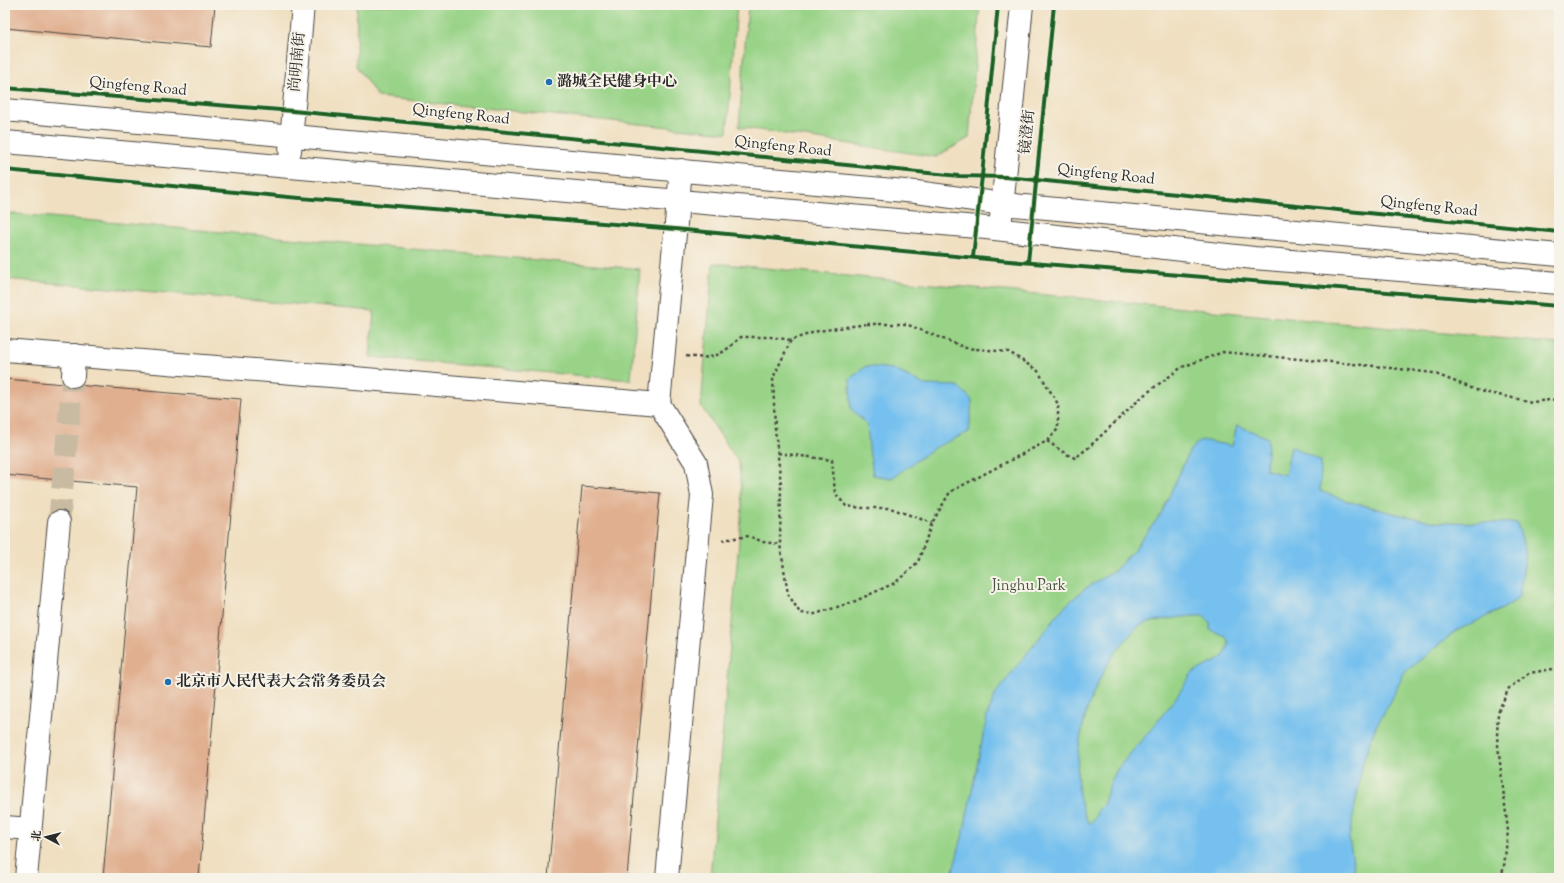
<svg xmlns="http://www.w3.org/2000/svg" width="1564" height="883" font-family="'Sorts Mill Goudy','Noto Serif SC',serif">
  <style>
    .green { fill: #98d387; stroke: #627f59 }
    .water { fill: #75c0ee; stroke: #50768c; fill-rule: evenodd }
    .building { fill: #e0af8f }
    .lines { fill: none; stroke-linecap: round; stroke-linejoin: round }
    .street-tunnel { stroke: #c9bba2; stroke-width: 22; stroke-dasharray: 22 11; stroke-linecap: butt }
    .street-casing { stroke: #494641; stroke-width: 24 }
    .secondary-casing { stroke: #494641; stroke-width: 24 }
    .path { stroke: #494641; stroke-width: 2.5; stroke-dasharray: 3 3; stroke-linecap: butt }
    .street { stroke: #fff; stroke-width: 22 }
    .secondary { stroke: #fff; stroke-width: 22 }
    .cycleway-casing { stroke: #f7f3e8; stroke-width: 6 }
    .cycleway { stroke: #1b5e20; stroke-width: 4 }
    .poi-dot { fill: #1f6fb2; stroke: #f7f3e8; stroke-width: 1.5 }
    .labels { text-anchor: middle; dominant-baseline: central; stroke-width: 4; stroke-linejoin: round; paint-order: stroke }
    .street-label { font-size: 15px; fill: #2b2b2b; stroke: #f7f3e8 }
    .poi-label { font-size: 15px; font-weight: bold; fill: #2b2b2b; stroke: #f7f3e8; text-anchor: start }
    .park-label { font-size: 15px; fill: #465542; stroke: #f7f3e8 }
  </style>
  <rect width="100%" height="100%" fill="#f7f3e8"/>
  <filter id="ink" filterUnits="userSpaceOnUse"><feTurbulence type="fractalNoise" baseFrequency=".025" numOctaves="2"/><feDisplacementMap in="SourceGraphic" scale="8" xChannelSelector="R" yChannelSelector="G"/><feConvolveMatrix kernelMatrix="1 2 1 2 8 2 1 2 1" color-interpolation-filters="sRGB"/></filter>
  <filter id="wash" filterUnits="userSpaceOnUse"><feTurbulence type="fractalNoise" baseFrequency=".012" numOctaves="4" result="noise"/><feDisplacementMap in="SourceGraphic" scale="16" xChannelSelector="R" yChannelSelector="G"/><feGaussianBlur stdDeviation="0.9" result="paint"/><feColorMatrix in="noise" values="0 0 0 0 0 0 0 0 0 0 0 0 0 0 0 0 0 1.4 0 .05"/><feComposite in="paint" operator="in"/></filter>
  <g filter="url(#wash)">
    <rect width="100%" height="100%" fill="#f0dfc0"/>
    <!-- green -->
    <g class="green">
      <path d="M357,5h380l-10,128 -349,-36 -22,-31z"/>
      <path d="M748,5h232l-11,133 -33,19 -197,-30z"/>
      <path d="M5,213l635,56 -9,111 -261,-23 4,-46 -369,-32z"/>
      <path d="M713,263l846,81v534h-849l32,-372 -3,-43 -38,-57z"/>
    </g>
    <!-- water -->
    <g class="water">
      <path d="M866,366l27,3 32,16 33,1 14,14 -3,32 -35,16 -42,30 -19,-3 -4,-27 -2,-24 -16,-15 -1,-30z"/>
      <path d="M1237,425l31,13 -2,32 19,5 6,-29 30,15 -1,30 27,10 50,13 39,8 81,1 9,30 -7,45 -15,10 -48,23 -52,42 -13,28 -16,27 -12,34 -14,76 5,29v11h-403l13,-48 23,-114 9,-23 66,-84 21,-19 32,-20 18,-19 28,-37 29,-64 11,-10 31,6zM1193,616h10l7,6v8l16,6 3,7 -4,11 -4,5 -29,14 -15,23 -20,26 -39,46 -7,13 -8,24 -6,6 -1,6 -5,6 -3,-1c-26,-51 -1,-139 36,-180 5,-5 11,-14 17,-17 14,-6 37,-7 52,-9z"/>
    </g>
    <g id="blocks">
      <!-- building -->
      <g class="building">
        <path d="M5,5h210l-4,42 -206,-19z"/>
        <path d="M5,379l236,20 -42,479h-96l34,-391 -132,-12z"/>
        <path d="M582,486l78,7 -33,385h-79z"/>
      </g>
    </g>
  </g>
  <g filter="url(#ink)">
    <use href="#blocks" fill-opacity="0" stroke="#494641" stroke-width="1"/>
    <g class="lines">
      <!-- street-tunnel -->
      <path class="street-tunnel" d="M59,522l14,-146"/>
      <!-- street casing -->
      <g class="street-casing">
        <g id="street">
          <path d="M5,350l326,26 328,28 37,59 6,32 -35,383"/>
          <path d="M73,376l1,-21"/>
          <path d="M659,404l22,-234"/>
          <path d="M5,827l25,2"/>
          <path d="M26,878l33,-356"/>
        </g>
      </g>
      <!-- secondary casing -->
      <g class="secondary-casing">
        <g id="secondary">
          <path d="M5,110l911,82 87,12 556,51"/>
          <path d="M5,142l972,85 277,31 305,25"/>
          <path d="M290,151l13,-146"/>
          <path d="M1001,218l21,-213"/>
        </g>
      </g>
      <!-- path -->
      <g class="path">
        <path d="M867,324h39l60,24 43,4 29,19 20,33v25l-11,12 -97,51 -18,31 -14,39 -23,21 -42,19 -38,12 -15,-1 -12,-19 -8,-50 1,-60 -6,-55 -2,-51 18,-38 27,-9z"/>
        <path d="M686,356c29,4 34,0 55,-19h30l20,3"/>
        <path d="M1047,441l19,13 9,4 13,-10 56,-53 38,-28 41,-15 151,14 59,7 46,18 53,11 27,-3"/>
        <path d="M778,453l54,7 3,33 11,13 17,2h27l42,15"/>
        <path d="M722,540l27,-4 14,6 17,2"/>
        <path d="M1501,878l3,-12 4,-35 -11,-94 1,-25 11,-24 20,-15 30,-5"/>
      </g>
      <!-- street -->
      <use href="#street" class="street"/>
      <!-- secondary -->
      <use href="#secondary" class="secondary"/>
      <!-- cycleway casing -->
      <g class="cycleway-casing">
        <g id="cycleway">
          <path d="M5,88l288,23 666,65 47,1 553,55"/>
          <path d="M5,170l283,27 387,32 322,31 562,46"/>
          <path d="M973,257l9,-81 16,-171"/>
          <path d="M1028,262l26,-257"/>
        </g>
      </g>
      <!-- cycleway -->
      <use href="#cycleway" class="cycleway"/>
    </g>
  </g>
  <!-- markers -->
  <g class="poi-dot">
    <circle cx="549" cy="82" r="4"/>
    <circle cx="168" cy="682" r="4"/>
  </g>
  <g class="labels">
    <!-- street labels -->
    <g class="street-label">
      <text transform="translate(298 62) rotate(-85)">尚明南街</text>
      <text transform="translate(138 87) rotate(5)">Qingfeng Road</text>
      <text transform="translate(461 115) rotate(6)">Qingfeng Road</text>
      <text transform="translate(1028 132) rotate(-84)">镜澄街</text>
      <text transform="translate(783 147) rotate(6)">Qingfeng Road</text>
      <text transform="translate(1106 175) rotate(6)">Qingfeng Road</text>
      <text transform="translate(1429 207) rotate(6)">Qingfeng Road</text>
    </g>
    <!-- poi labels -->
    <g class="poi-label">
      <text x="557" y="82">潞城全民健身中心</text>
      <text x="176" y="682">北京市人民代表大会常务委员会</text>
    </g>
    <!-- park labels -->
    <g class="park-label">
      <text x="1029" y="586">Jinghu Park</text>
    </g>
  </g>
  <!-- margin -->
  <rect width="1564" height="883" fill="none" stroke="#f7f3e8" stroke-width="20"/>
  <!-- north arrow -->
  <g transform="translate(46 837) rotate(277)" stroke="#f7f3e8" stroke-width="3" paint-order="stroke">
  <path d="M0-3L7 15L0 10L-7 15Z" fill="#2b2b2b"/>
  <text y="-6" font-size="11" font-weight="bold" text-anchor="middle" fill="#2b2b2b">北</text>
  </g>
</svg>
